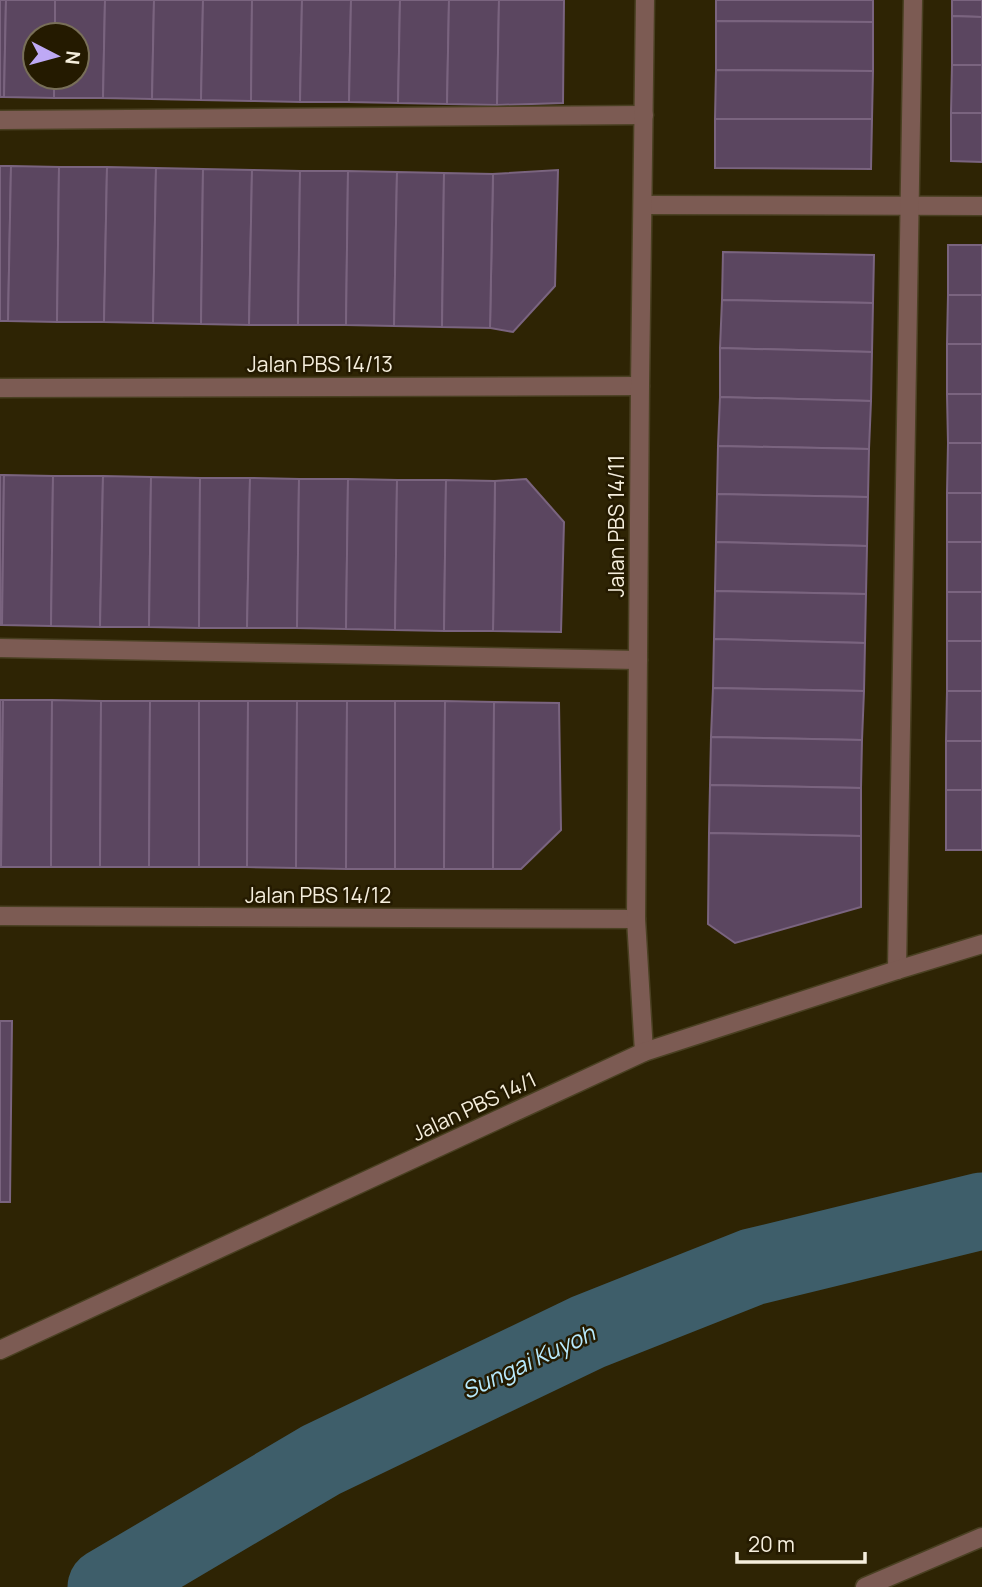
<svg xmlns="http://www.w3.org/2000/svg" width="982" height="1587" font-family="Manrope,sans-serif">
  <style>
    .lines { fill: none; stroke-linecap: round; stroke-linejoin: round }
    .river { stroke: #3e5e6a; stroke-width: 77 }
    .building { fill: #5b4660; stroke: #7a647f; stroke-width: 2 }
    .minor-casing { stroke: #4a4022; stroke-width: 21 }
    .minor { stroke: #7c5b53; stroke-width: 18 }
    .labels { text-anchor: middle; dominant-baseline: central; stroke-width: 5; stroke-linejoin: round; paint-order: stroke }
    .street-label { font-size: 21px; fill: #f5eedc; stroke: #241a00 }
    .water-label { font-size: 23px; font-style: italic; fill: #b8eafd; stroke: #241a00 }
  </style>
  <rect width="100%" height="100%" fill="#2e2404"/>
  <g class="lines">
    <!-- river -->
    <path class="river" d="M106,1587l215,-127 267,-128 164,-65 230,-56"/>
  </g>
  <!-- building -->
  <g class="building">
    <path d="M0,0h6l-2,97h-4z"/>
    <path d="M6,0h49v35h-20v42h19v21l-50,-1z"/>
    <path d="M55,0h50l-2,98h-49v-21h23v-42h-22z"/>
    <path d="M105,0h49l-2,99 -49,-1z"/>
    <path d="M154,0h49l-2,100 -49,-1z"/>
    <path d="M203,0h49l-1,101 -50,-1z"/>
    <path d="M252,0h50l-2,102 -49,-1z"/>
    <path d="M302,0h49l-2,102h-49z"/>
    <path d="M351,0h49l-2,103 -49,-1z"/>
    <path d="M400,0h49l-2,104 -49,-1z"/>
    <path d="M449,0h50l-2,105 -50,-1z"/>
    <path d="M499,0h65l-1,103 -66,2z"/>
    <path d="M716,0h157v22l-157,-1z"/>
    <path d="M952,0h30v17l-30,-1z"/>
    <path d="M952,16l30,1v48h-30z"/>
    <path d="M716,21l157,1v49l-157,-1z"/>
    <path d="M952,65h30v48h-31z"/>
    <path d="M716,70l157,1 -1,48h-157z"/>
    <path d="M951,113h31v49l-31,-1z"/>
    <path d="M715,119h157l-1,50 -156,-1z"/>
    <path d="M0,166h11l-3,155h-8z"/>
    <path d="M11,166l48,1 -2,155 -49,-1z"/>
    <path d="M59,167h48l-3,155h-47z"/>
    <path d="M107,167l49,1 -3,155 -49,-1z"/>
    <path d="M156,168l47,1 -2,155 -48,-1z"/>
    <path d="M203,169l49,1 -3,155 -48,-1z"/>
    <path d="M252,170l48,1 -2,154h-49z"/>
    <path d="M558,170l-3,116 -42,46 -23,-4 3,-154z"/>
    <path d="M300,171h48l-2,154h-48z"/>
    <path d="M348,171l49,1 -3,154 -48,-1z"/>
    <path d="M397,172l47,1 -2,154 -48,-1z"/>
    <path d="M444,173l49,1 -3,154 -48,-1z"/>
    <rect x="948" y="245" width="34" height="50"/>
    <path d="M723,252l151,3 -1,48 -151,-3z"/>
    <path d="M948,295h34v49h-35z"/>
    <path d="M722,300l151,3 -1,49 -152,-4z"/>
    <rect x="947" y="344" width="35" height="50"/>
    <path d="M720,348l152,4 -1,49 -151,-4z"/>
    <path d="M947,394h35v49h-34z"/>
    <path d="M720,397l151,4 -2,48 -151,-3z"/>
    <path d="M948,443h34v50h-35z"/>
    <path d="M718,446l151,3 -1,48 -151,-3z"/>
    <path d="M0,475h4l-2,150h-2z"/>
    <path d="M4,475l49,1 -2,150 -49,-1z"/>
    <path d="M53,476h50l-3,151 -49,-1z"/>
    <path d="M103,476l48,1 -2,150h-49z"/>
    <path d="M151,477l49,1 -1,150 -50,-1z"/>
    <path d="M200,478h50l-3,150h-48z"/>
    <path d="M250,478l49,1 -2,149h-50z"/>
    <path d="M299,479h49l-2,150 -49,-1z"/>
    <path d="M348,479l49,1 -2,150 -49,-1z"/>
    <path d="M526,479l38,43 -3,110 -68,-1 2,-150z"/>
    <path d="M397,480h49l-2,151 -49,-1z"/>
    <path d="M446,480l49,1 -2,150h-49z"/>
    <rect x="947" y="493" width="35" height="49"/>
    <path d="M717,494l151,3 -1,49 -151,-4z"/>
    <path d="M716,542l151,4 -1,48 -151,-3z"/>
    <rect x="947" y="542" width="35" height="50"/>
    <path d="M715,591l151,3 -1,49 -151,-4z"/>
    <rect x="947" y="592" width="35" height="49"/>
    <path d="M714,639l151,4 -1,48 -151,-3z"/>
    <rect x="947" y="641" width="35" height="50"/>
    <path d="M713,688l151,3 -2,49 -151,-3z"/>
    <path d="M947,691h35v50h-36z"/>
    <path d="M0,700h3l-2,167h-1z"/>
    <path d="M3,700h49l-1,167h-50z"/>
    <path d="M52,700l49,1 -1,166h-49z"/>
    <path d="M101,701h49l-1,166h-49z"/>
    <path d="M150,701h49v166h-50z"/>
    <path d="M199,701h49l-1,166h-48z"/>
    <path d="M248,701h49l-1,167 -49,-1z"/>
    <path d="M297,701h50l-1,168 -50,-1z"/>
    <path d="M347,701h48v168h-49z"/>
    <path d="M395,701h50l-1,168h-49z"/>
    <path d="M445,701l49,1 -1,167h-49z"/>
    <path d="M494,702l65,1 2,127 -40,39h-28z"/>
    <path d="M711,737l151,3 -1,48 -151,-3z"/>
    <rect x="946" y="741" width="36" height="49"/>
    <path d="M710,785l151,3v48l-152,-3z"/>
    <rect x="946" y="790" width="36" height="60"/>
    <path d="M709,833l152,3v71l-126,36 -27,-19z"/>
    <path d="M0,1021h12l-2,181h-10z"/>
  </g>
  <g class="lines">
    <!-- minor casing -->
    <g class="minor-casing">
      <g id="minor">
        <path d="M0,120l644,-5"/>
        <path d="M643,205l339,1"/>
        <path d="M0,388l640,-2"/>
        <path d="M0,648l638,12"/>
        <path d="M0,916l636,3"/>
        <path d="M897,970l16,-970"/>
        <path d="M644,1052l-8,-133 4,-533 5,-386"/>
        <path d="M0,1350l644,-298 253,-82 85,-26"/>
        <path d="M865,1587l117,-50"/>
      </g>
    </g>
    <!-- minor -->
    <use href="#minor" class="minor"/>
  </g>
  <g class="labels">
    <!-- street labels -->
    <g class="street-label">
      <text x="320" y="364">Jalan PBS 14/13</text>
      <text transform="translate(616 526) rotate(-90)">Jalan PBS 14/11</text>
      <text x="318" y="895">Jalan PBS 14/12</text>
      <text transform="translate(474 1106) rotate(-25)">Jalan PBS 14/1</text>
    </g>
    <!-- water labels -->
    <g class="water-label">
      <text transform="translate(528 1361) rotate(-25)">Sungai Kuyoh</text>
    </g>
  </g>
  <!-- north arrow -->
  <g transform="translate(56 56) rotate(96)"><circle r="33" fill="#241a00" stroke="#786f58" stroke-width="2"/>
  <path d="M0-5L12 26L0 18L-12 26Z" fill="#bea9f5"/>
  <text y="-10" font-size="19" font-weight="bold" text-anchor="middle" fill="#f5eedc">N</text>
  </g>
  <!-- scale -->
  <path d="M737 1552v10h128v-10" fill="none" stroke="#f5eedc" stroke-width="3.5"/>
  <text x="748" y="1552" font-size="21" fill="#f5eedc" stroke="#241a00" stroke-width="5" paint-order="stroke">20 m</text>
</svg>
